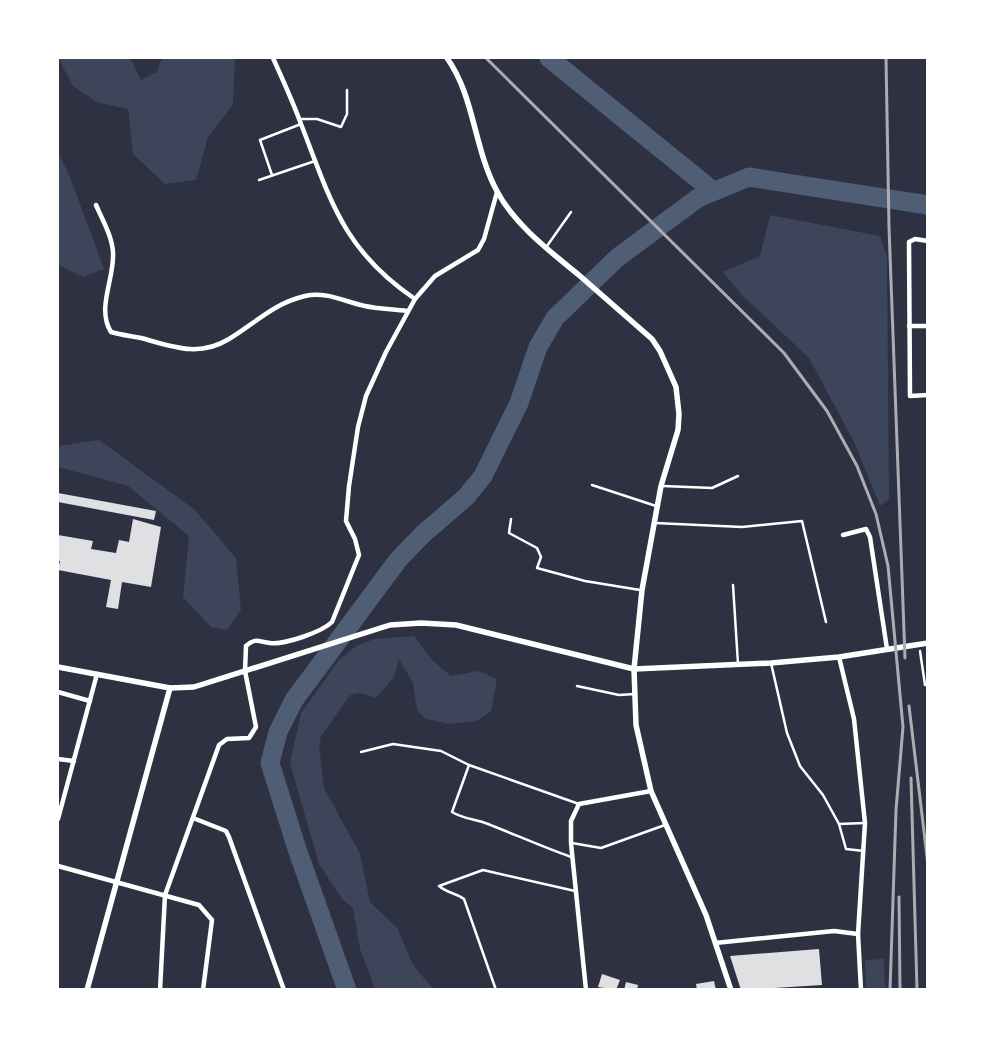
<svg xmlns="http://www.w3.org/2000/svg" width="985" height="1047" font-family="Jost,sans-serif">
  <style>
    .green { fill: #3c4559 }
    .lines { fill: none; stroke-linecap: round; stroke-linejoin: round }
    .river { stroke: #4f5d75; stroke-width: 19 }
    .building { fill: #e0e0e3 }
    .service { stroke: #fff; stroke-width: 2.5 }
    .minor { stroke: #fff; stroke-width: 4.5 }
    .tertiary { stroke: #fff; stroke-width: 5.5 }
    .rail { stroke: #abadb3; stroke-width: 3 }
  </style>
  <rect width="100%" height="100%" fill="#2d3142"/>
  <!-- green -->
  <g class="green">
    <path d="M58,58h72l11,22 16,-8 5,-14h73l-2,47 -25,32 -12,43 -31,4 -32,-30 -5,-45 -32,-7 -23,-16z"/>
    <path d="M58,152l12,25 34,92 -21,8 -25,-12z"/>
    <path d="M770,215l110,21 7,21 2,242 -9,7 -26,-64 -45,-84 -68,-64 -18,-22 37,-16z"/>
    <path d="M99,440l95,69 42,49 5,52 -14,20 -16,-3 -28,-30 6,-61 -61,-50 -70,-19v-21z"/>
    <path d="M414,636l18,24 19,16 27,-5 19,8 -6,32 -14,10 -28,3 -23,-5 -9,-9 -4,-27 -14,-24 -5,18 -18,21 -17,-5 -9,2 -29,41 -2,9 5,43 36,66 10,48 27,26 16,37 20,24h-58l-15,-40 -7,-41 -11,-9 -23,-35 -29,-101 11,-50 38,-53 17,-14 18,-7z"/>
    <path d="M884,959l1,30h-19l-1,-29z"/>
  </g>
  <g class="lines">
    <!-- river -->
    <g class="river">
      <path d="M549,58l164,133"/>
      <path d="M347,990l-50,-141 -27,-86 8,-31 16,-32 104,-140 25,-26 43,-37 17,-21 36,-73 19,-56 17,-29 62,-60 81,-60 51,-21 179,28"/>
    </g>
  </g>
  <!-- building -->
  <g class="building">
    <path d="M58,493l98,18 -2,9 -96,-18z"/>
    <path d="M133,519l28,8 -10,60 -29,-5 -4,27 -12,-2 5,-27 -53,-10 2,-9h-2v-26l35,6 -2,8 25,4 3,-13 10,2z"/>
    <path d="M819,949l3,36 -81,5 -11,-34z"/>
    <path d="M602,974l18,6 -4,10 -18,-3z"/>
    <path d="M714,981l2,9h-19l-1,-6z"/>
    <path d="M626,982l12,3 -1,5h-13z"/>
  </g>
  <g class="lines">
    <!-- service -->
    <g class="service">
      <path d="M299,119h18l24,8 6,-13v-24"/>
      <path d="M272,175l-12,-35 41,-16"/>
      <path d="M259,180l56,-19"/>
      <path d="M547,246l24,-34"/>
      <path d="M592,485l64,21"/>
      <path d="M663,486l49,2 26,-12"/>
      <path d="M511,519l-2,14 28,15 4,9 -4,11 48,13 55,9"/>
      <path d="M655,523l87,4 60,-6 24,101"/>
      <path d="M733,585l5,79"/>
      <path d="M920,651l5,34h3"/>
      <path d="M771,663l16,70 13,33 23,29 16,29 7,25 18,2"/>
      <path d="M577,686l42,9 16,-1"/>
      <path d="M361,752l32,-8 48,7 28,14 110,39"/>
      <path d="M469,765l-17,47c11,7 24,7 36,12 28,11 55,23 83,33"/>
      <path d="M839,824l26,-1"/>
      <path d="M572,843l29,5 64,-23"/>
      <path d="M496,990l-32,-91c-8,-6 -17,-6 -25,-13l44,-16 92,21"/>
    </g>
    <!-- minor -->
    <g class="minor">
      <path d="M273,58c10,22 20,44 28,66 30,77 42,126 114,175"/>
      <path d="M96,205c6,14 16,31 17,47 2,26 -17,56 -2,80 10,3 20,4 30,6 30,8 57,20 88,1 27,-16 43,-35 76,-43 22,-5 40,6 60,10 13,3 28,3 42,5"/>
      <path d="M928,241l-13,-2 -6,3 1,154 18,-1"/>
      <path d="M909,326h19"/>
      <path d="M843,535l23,-6 4,8 17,112"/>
      <path d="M839,657l15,62 11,104 -7,111 3,56"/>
      <path d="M58,692l32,9"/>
      <path d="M58,759l16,2"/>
      <path d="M193,818l33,13 3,6 55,153"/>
      <path d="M58,819l39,-145"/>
      <path d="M58,866l141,39 13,15 -9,70"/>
      <path d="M715,943l119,-12 24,3"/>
      <path d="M160,990l5,-95 54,-150 8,-6 22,-1 7,-11 -11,-56 1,-25c10,-9 13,-4 24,-3 14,2 52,-11 62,-21l27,-67 -4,-16 -9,-18 3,-35 9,-59 8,-31 20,-44 29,-53 20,-23 43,-26 6,-11 13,-47"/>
      <path d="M586,990l-15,-147v-22l8,-17 72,-13"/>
    </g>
    <!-- tertiary -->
    <g class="tertiary">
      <path d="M447,58c28,39 27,93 51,135 18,33 53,59 82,83 24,21 48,42 72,63l8,12 16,36 3,27 -1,16 -17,56 -19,104 -8,79 2,56 15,66 55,124 25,75"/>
      <path d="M58,667l112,21 24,-1 196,-62 31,-2 35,2 178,44 137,-6 68,-6 89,-14"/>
      <path d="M87,990l83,-302"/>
    </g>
    <!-- rail -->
    <g class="rail">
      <path d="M486,58l298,295 43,58 30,55 19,48 12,52 15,161 -7,83 -6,180"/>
      <path d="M886,58l3,169 16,431"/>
      <path d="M909,706l19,159"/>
      <path d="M911,778l6,212"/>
      <path d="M899,897l1,93"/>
    </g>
  </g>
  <!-- border -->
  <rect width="985" height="1047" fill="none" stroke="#ffffff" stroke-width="118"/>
</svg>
